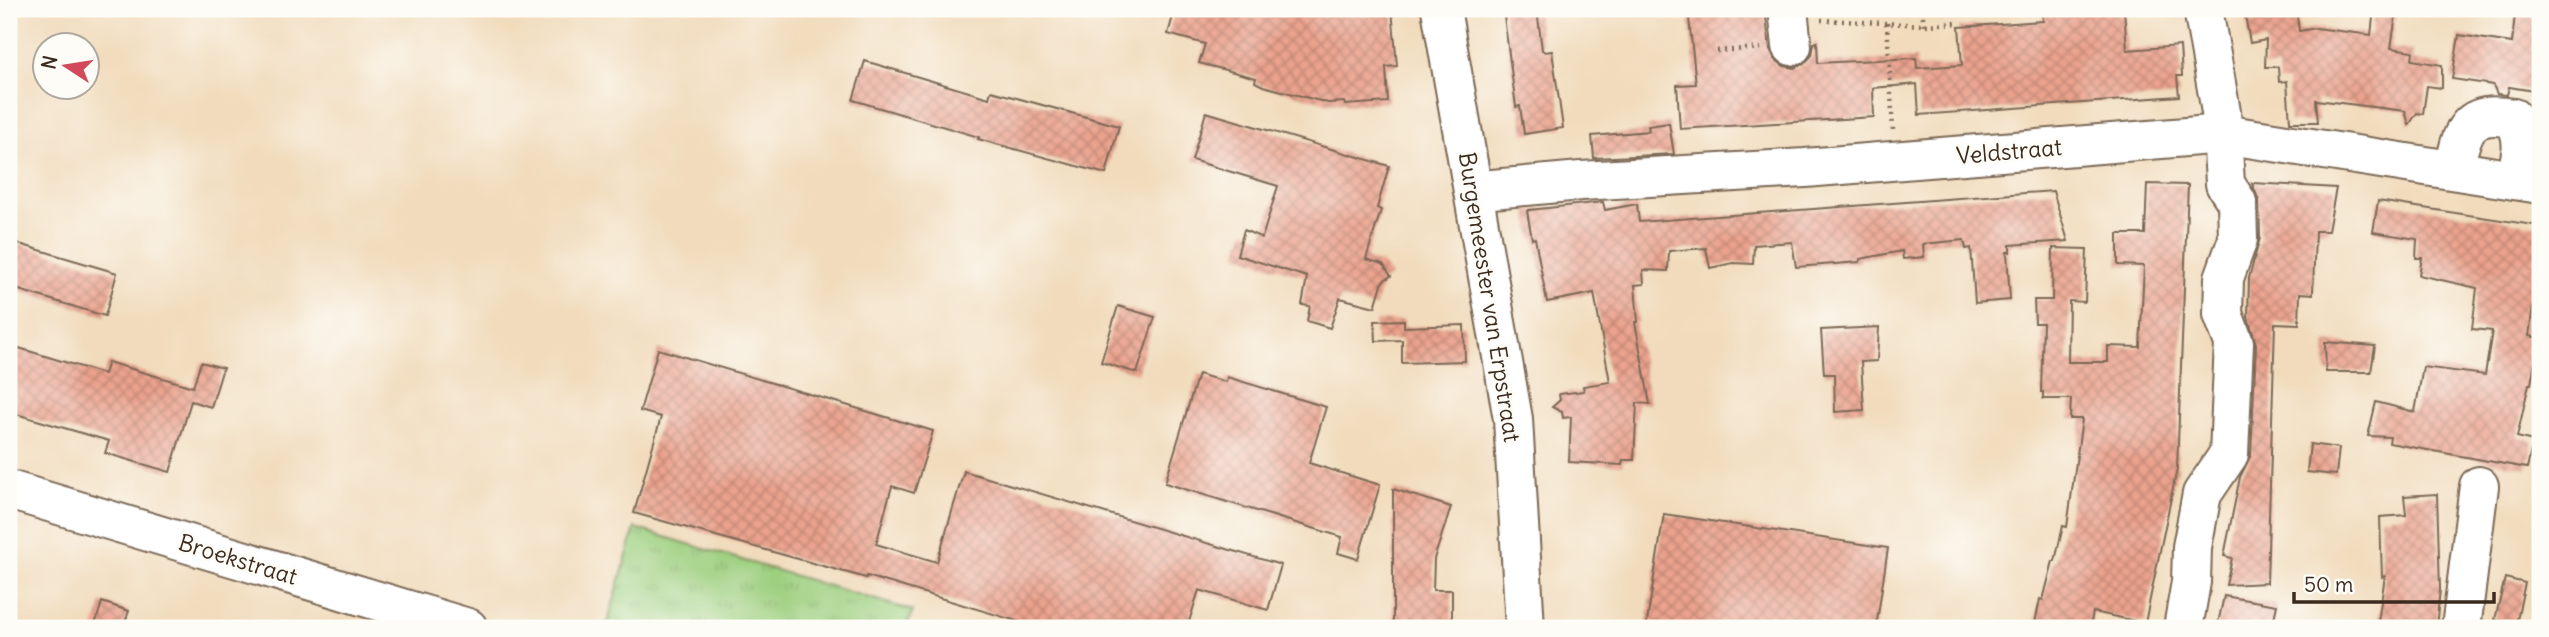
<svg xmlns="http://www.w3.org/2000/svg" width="2549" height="637" font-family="Delius,sans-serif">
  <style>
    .grass { fill: url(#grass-tufts); stroke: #6c7c4e; stroke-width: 2 }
    .building { fill: url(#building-cross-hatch) }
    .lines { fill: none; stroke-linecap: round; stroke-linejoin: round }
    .minor-casing { stroke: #7b6855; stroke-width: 42 }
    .path { stroke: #7b6855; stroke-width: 4.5; stroke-dasharray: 2 5; stroke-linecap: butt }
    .minor { stroke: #fff; stroke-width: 38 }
    .labels { text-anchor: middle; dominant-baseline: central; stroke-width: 6; stroke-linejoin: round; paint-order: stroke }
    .street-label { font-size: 23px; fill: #3b2a1e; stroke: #fdfcf7 }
  </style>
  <defs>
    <pattern id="grass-tufts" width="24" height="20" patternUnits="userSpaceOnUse" patternTransform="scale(1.75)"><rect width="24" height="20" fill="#9dcf7f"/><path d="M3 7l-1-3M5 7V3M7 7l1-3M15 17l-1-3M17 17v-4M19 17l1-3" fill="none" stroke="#88b26d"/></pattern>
    <pattern id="building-cross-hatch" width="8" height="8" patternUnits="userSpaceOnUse" patternTransform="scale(1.75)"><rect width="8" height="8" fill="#eba38e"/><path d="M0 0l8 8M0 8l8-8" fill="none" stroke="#c08573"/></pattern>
  </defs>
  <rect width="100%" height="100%" fill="#fdfcf7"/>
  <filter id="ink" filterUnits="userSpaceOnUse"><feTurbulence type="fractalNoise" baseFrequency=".0143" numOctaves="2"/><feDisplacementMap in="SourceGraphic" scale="14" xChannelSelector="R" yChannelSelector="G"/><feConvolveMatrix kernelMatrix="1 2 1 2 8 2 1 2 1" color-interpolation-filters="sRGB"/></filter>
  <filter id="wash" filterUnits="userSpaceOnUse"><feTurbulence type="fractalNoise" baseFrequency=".00686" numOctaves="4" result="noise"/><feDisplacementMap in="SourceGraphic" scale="28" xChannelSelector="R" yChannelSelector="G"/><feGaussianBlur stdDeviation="1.57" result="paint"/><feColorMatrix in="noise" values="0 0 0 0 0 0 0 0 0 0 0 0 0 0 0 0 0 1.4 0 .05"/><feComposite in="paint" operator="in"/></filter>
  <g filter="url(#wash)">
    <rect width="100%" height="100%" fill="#f1dbbc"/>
    <!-- grass -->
    <path class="grass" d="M635,528l278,83 -6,17h-301z"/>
    <g id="blocks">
      <!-- building -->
      <g class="building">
        <path d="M1175,9h217l5,57 -11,1 2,35 -43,3 -1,-3 -16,1 -65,-17 -8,-4 1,-4 -57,-15 6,-19 -37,-10z"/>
        <path d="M1503,9h34l5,41 3,2 7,-1 11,77 -39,6 -4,-28 -4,1z"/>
        <path d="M1688,9h77l5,40 5,10 9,7 11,2 9,-4 8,-9 2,-12 3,-1 1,21 98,-5 1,10 45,-3 -3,-38 84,-6 -1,-12h82l3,41 53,-4 2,30h-5l2,20 -260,19 -2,-31 -44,4 1,29 -194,12 -3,-44 19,-1z"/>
        <path d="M2244,9h52l3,22 17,-3 55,7 3,-26h23l-6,39 22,3 -1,9 30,5v23l-15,-2 -4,28 -6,-1 -8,12 -4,-14 -89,-11 2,22h-28l-3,-41 -8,1 -1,-15h-13l1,-27 -16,3z"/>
        <path d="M2515,14l25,4v74l-31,-5 -2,8 -10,-1 -4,-9 -41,-6 7,-44 53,8z"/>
        <path d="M865,61l124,37 2,-7 128,35 -13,48 -128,-35 1,-2 -126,-37z"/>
        <path d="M1206,112l183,54 -12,42 4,2 -15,49 17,5 8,12 -8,5 -8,26 -35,-9 -10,30 -23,-7 3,-15 -8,-1 5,-28 -70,-22 7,-25 18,8 16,-52 -86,-26z"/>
        <path d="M1669,123l5,31 -80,4 -2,-22 57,-5 -1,-5z"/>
        <path d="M2252,183l84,5 -8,43h-13l-2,63 -13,-1 -1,31 -24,-1 -8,260 -41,2 6,-27 -8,-2 16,-79 11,-22 5,-111 -8,-27 1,-39 11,-40 -1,-37z"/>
        <path d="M2147,184l41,1 -11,284 -32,154 -52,-11 -3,16h-56l6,-29 3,1 10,-39h2l8,-35 4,1 15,-108h-12l1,-20h-28v-7h-2l2,-69h-8l-1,-23h18l1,-52 34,1 -2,53 -16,-1 -1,61h40v-16l32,1 4,-81 -26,-1v-31h27z"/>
        <path d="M2053,191l15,50 -58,4v7h-3l3,48 -35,3 -4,-55 -5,1 -2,-9 -41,4 1,13 -21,2 -1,-8 -42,8v3l-64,5 -4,-25 -38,3 -1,19 -20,-1 -23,5 -4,-20 -37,3 -1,20 -25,-1 1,14 -9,1 3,37h-3l15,82 -13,-1 -3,57h-11l-1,5 -53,-3 2,-45 -8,1 -1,-6 -10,-5 8,-7 -1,-6 25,-3 -1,-5 27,-4 -16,-89 -47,9 -12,-64 -3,1 -5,-28 2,-1 74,-8 2,8 32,-6 2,18z"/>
        <path d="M2378,201l162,25v51l-3,-1 -8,60 10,2 -8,46h-2l-12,53 16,4 -6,27 -138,-25 1,-6 -22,-1 8,-34 39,10 8,-45 62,8 7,-44 -20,-2 5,-41 -58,-13 3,-17h-6l1,-19 -44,-7z"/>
        <path d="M9,241l108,32 -12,43 -96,-29z"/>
        <path d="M1118,306l37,11 -18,56 -36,-11z"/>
        <path d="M1404,320v7l60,-2 1,36 -63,2v-23l-26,1 -1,-20z"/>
        <path d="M1879,327l-2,34 -16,1 3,48 -29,2 -1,-38h-10l-3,-44z"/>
        <path d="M2325,342l50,4 -4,26h-45z"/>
        <path d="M9,345l95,29 4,-12 85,25 8,-25 22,6 -12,39 -20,-6 -21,71 -65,-19 4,-12 -100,-29z"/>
        <path d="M658,349l275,82 -19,62 -22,-7 -16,58 61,18 27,-91 317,94 -13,45 -69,-20 -12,38h-147l-173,-52 -1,2 -232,-65 27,-96 -21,-6z"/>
        <path d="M1198,374l28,8 1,-5 99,30 -17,56 71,22 -22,74 -20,-6 4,-16 -177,-54z"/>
        <path d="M2310,444l29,4 -3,27 -29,-3z"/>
        <path d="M1393,489l58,18 -17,52 -1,31h19v33h-4v5h-55z"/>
        <path d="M2437,494l3,95 -4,39h-59l8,-52 -3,1 -2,-60 26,-2 -2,-19z"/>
        <path d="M1664,514l224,34 -12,80h-230z"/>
        <path d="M2505,578l20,5 -9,41 -21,-4z"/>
        <path d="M2224,596l53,9 -5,23h-55z"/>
        <path d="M102,602l27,9 -6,17h-29z"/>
      </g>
    </g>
  </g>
  <g filter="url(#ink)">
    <use href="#blocks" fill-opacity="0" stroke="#7b6855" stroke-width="2"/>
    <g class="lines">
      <!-- minor casing -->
      <g class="minor-casing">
        <g id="minor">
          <path d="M1441,9l72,410 12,209"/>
          <path d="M1788,9l4,37"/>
          <path d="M2454,170c8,-39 12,-61 59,-52 14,21 8,39 2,62"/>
          <path d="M1475,193l17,-4 89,-8 224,-13 418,-34 317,50"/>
          <path d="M9,490l459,138"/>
          <path d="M2183,628l8,-46 1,-35 10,-53 27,-40 5,-111 -11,-29 1,-36 14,-39 -1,-37 -12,-18 -4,-72 -18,-103"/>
          <path d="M2461,628l18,-142"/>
        </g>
      </g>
      <!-- path -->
      <g class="path">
        <path d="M1922,9l2,16"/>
        <path d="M1821,20l103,5 35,-2"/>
        <path d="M1887,23l6,107"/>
        <path d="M1717,51l43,-3"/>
      </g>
      <!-- minor -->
      <use href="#minor" class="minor"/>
    </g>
  </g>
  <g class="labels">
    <!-- street labels -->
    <g class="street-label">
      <text transform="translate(2009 151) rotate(-5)">Veldstraat</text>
      <text transform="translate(1490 297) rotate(81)">Burgemeester van Erpstraat</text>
      <text transform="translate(238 559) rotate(17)">Broekstraat</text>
    </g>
  </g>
  <!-- margin -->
  <rect width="2549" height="637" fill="none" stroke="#fdfcf7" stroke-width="35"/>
  <!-- north arrow -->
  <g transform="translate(66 66) rotate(282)"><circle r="33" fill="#fdfcf7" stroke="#afa8a0" stroke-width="2"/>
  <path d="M0-5L12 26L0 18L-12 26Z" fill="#d1495b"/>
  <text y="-10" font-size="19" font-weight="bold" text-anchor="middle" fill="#3b2a1e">N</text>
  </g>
  <!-- scale -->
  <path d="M2294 592v10h200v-10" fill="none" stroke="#3b2a1e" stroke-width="3.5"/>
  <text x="2304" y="592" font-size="21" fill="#3b2a1e" stroke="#fdfcf7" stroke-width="5" paint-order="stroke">50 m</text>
</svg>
